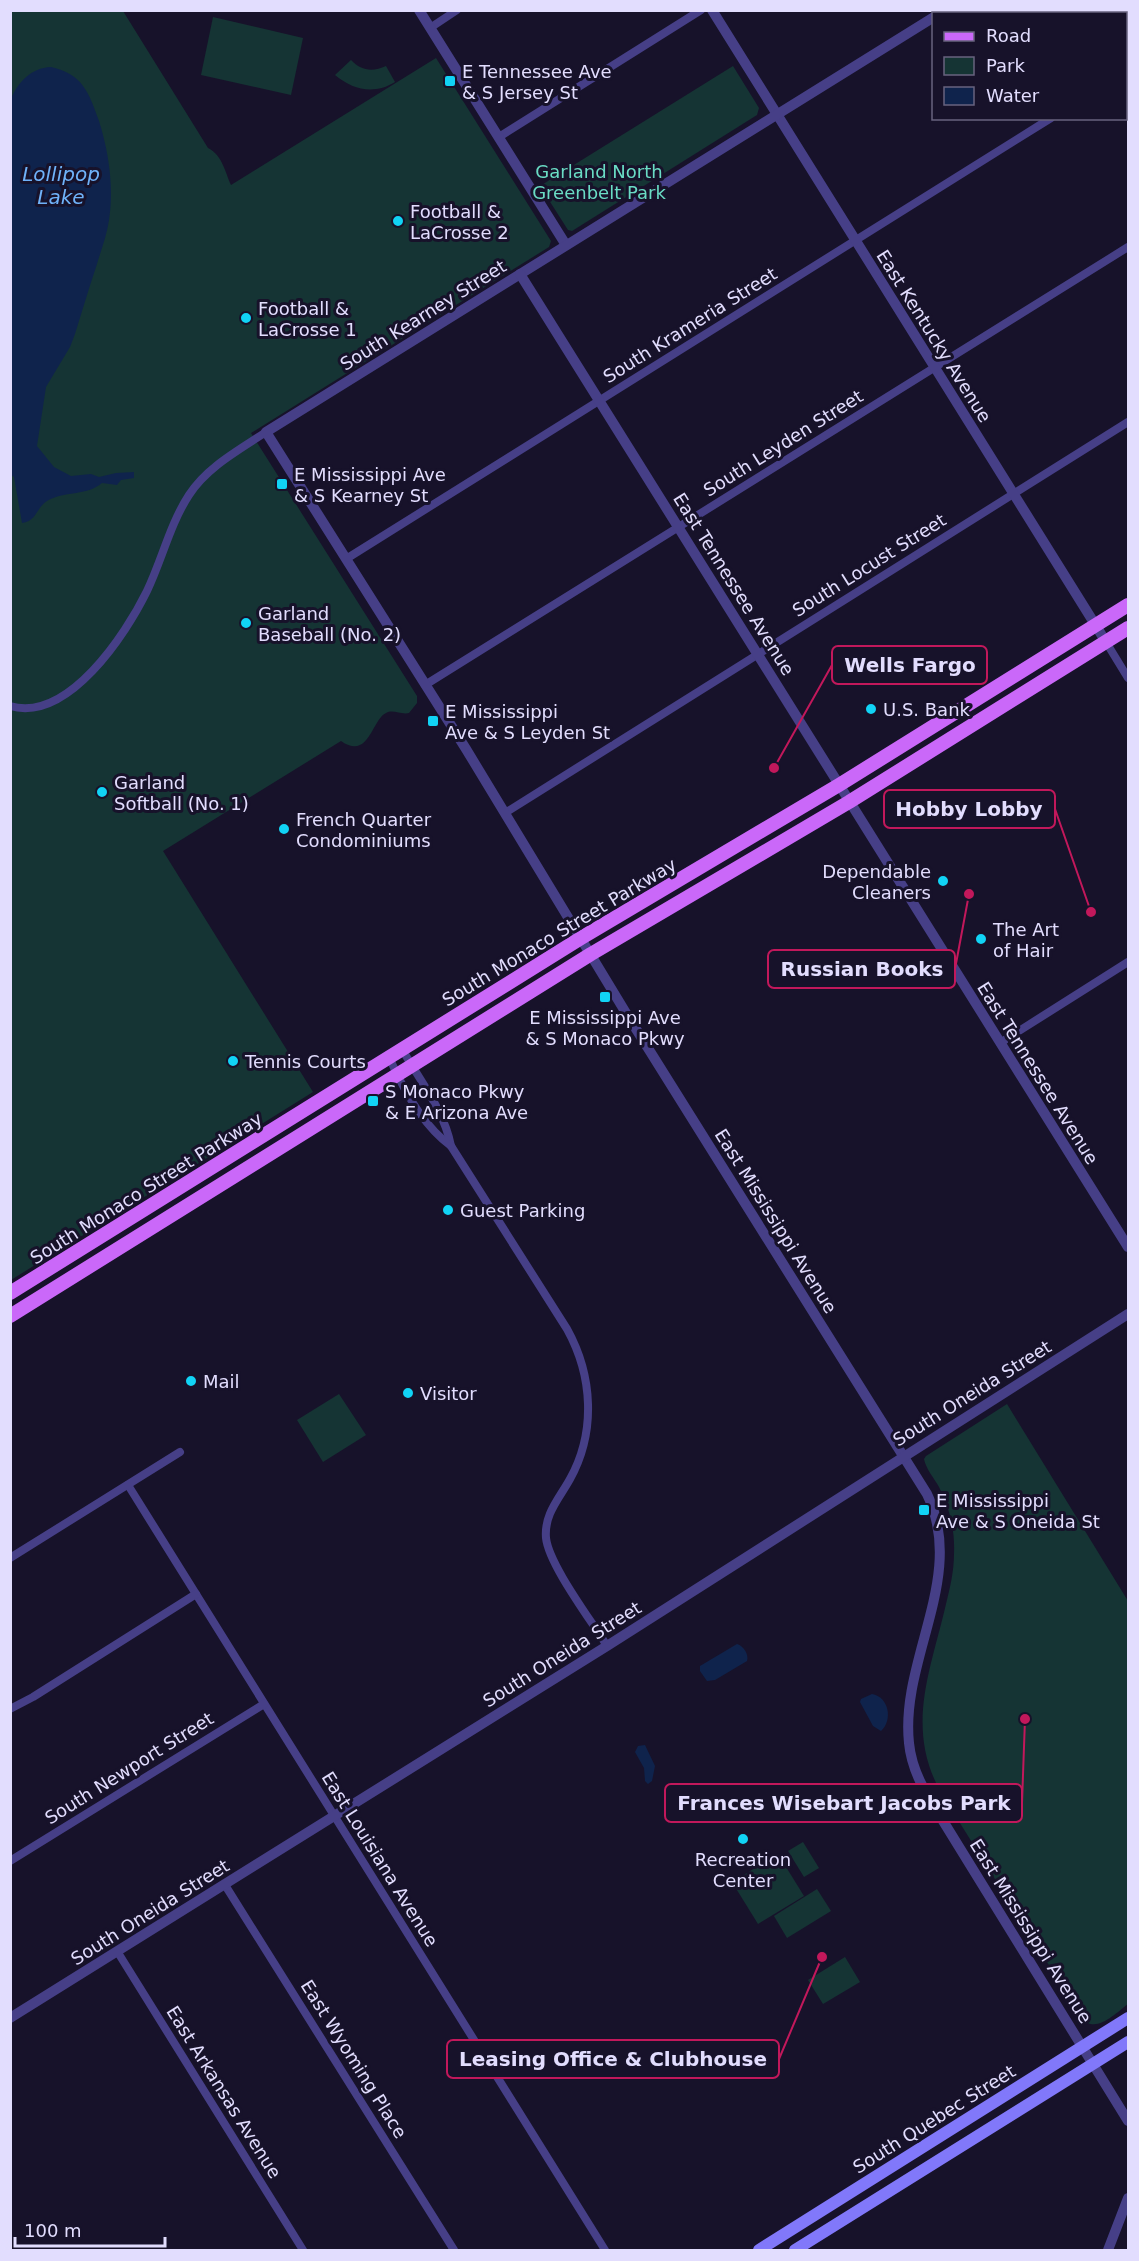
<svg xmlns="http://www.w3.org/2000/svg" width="1139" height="2261" font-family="'DejaVu Sans',sans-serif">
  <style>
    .green { fill: #153434 }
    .water { fill: #0f234c }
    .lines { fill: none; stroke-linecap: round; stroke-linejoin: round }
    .minor { stroke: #463f87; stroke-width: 8 }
    .tertiary { stroke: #463f87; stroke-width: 10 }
    .secondary { stroke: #8178fa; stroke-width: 12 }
    .primary { stroke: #ca68f9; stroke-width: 14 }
    .poi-dot { fill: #11d3f5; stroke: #17122a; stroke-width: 2 }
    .labels { text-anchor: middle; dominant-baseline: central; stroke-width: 6; stroke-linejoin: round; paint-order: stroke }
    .poi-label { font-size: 18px; fill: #e2ddfe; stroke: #17122a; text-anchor: start }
    .park-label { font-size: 18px; fill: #6adcc5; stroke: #17122a }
    .street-label { font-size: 18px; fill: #e2ddfe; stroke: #17122a }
    .water-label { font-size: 20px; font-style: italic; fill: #6fb2f9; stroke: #17122a }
    .leader { fill: none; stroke: #c2185b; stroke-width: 2 }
    .callout-dot { fill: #c2185b; stroke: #17122a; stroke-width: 2 }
    .callout { fill: #17122a; stroke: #c2185b; stroke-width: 2 }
    .callout-label { font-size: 20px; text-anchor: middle; font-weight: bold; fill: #e2ddfe }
  </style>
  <rect width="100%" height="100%" fill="#17122a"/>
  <!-- green -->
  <g class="green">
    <path d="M11,11h112l85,137c15,8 17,24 23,37l205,-127 115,183 -2,6 -298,186 166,263v7l-8,10c-8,2 -16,-4 -23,0 -14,6 -17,48 -45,28l-178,110 150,241 -302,188z"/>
    <path d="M213,17l90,21 -12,57 -90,-20z"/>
    <path d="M351,60c10,11 22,12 35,6l9,16c-21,13 -42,8 -60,-7z"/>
    <path d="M733,66l26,42 -2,7 -185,116 -4,-1 -28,-44z"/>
    <path d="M339,1394l27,41 -43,27 -26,-42z"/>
    <path d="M1007,1404l121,197v403c-12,9 -33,31 -46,14l-139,-222c-39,-66 -13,-123 3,-192 4,-16 8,-33 8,-50 1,-23 -4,-46 -15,-67 -5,-9 -13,-18 -15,-28l2,-3z"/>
    <path d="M803,1842l16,26 -15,9 -16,-26z"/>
    <path d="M778,1854l26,42 -46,28 -26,-42z"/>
    <path d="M817,1889l14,22 -44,27 -13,-22z"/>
    <path d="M845,1957l15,25 -37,22 -15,-24z"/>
  </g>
  <!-- water -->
  <g class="water">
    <path d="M51,67c32,7 38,26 48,54 10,32 15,66 10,99 -2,15 -8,30 -12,44 -8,24 -15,47 -22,70l-5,13 -24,40 -9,59 17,21 17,9 20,-2 8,3 17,-4 18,-1v6l-13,2 -4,5 -15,-2c-15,13 -39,8 -55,18 -11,7 -10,20 -25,22l-8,-46 -4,-3 1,-375c7,-17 20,-31 40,-32z"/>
    <path d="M737,1644c7,2 12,11 10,17l-32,19 -8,1 -7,-10v-5z"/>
    <path d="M872,1694c17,3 21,26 9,37l-8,-5 -13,-24 1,-3z"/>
    <path d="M645,1745l10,21 -3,15 -4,3 -3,-3 -1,-13 -9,-16 3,-6z"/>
  </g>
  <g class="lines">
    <!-- minor -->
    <g class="minor">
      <path d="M1066,10l2,4"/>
      <path d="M430,28l27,-18"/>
      <path d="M1126,71l2,-1"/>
      <path d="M1126,106l2,4"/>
      <path d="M499,137l202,-127"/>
      <path d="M346,559l705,-441"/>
      <path d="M1106,642l22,36"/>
      <path d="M425,685l703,-438"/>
      <path d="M10,706c58,17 116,-72 137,-115 15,-31 23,-67 42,-96 18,-28 50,-45 77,-63"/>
      <path d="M505,813l623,-391"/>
      <path d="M1000,1043l128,-81"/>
      <path d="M402,1049c18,32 42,61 49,97l116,183c26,47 29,103 3,150 -11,20 -26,35 -24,59 3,27 45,82 61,108"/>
      <path d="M389,1057c14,32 34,69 62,89"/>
      <path d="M128,1485l477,765"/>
      <path d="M10,1558l170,-106"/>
      <path d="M10,1709l23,-12 163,-103"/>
      <path d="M10,1861l254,-157"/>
      <path d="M225,1885l229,365"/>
      <path d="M117,1951l186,299"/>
    </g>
    <!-- tertiary -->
    <g class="tertiary">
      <path d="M419,10l147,235"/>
      <path d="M712,10l394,632"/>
      <path d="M940,14l5,-4"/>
      <path d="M934,17l-668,415 200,317 160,264 301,481c40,82 -27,165 -18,249 2,22 11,41 23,60l196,318"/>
      <path d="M520,274l608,973"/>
      <path d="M10,2018l597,-372 521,-332"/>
      <path d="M1108,2250l20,-52"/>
    </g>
    <!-- secondary -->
    <g class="secondary">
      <path d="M759,2250l369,-232"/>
      <path d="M795,2250l333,-208"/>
    </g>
    <!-- primary -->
    <g class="primary">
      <path d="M10,1293l571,-355 258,-153 289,-180"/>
      <path d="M10,1316l581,-362 258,-152 279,-174"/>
    </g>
  </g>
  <!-- markers -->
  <g class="poi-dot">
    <rect x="444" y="75" width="12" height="12" rx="3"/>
    <circle cx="398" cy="221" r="6"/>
    <circle cx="246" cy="318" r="6"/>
    <rect x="276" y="478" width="12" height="12" rx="3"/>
    <circle cx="246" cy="623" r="6"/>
    <circle cx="871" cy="709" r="6"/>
    <rect x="427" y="715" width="12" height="12" rx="3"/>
    <circle cx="102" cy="792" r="6"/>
    <circle cx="284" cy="829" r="6"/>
    <circle cx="943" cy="881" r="6"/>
    <circle cx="981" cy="939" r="6"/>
    <rect x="599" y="991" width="12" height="12" rx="3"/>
    <circle cx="233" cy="1061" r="6"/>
    <rect x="367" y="1095" width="12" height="12" rx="3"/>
    <circle cx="448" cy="1210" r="6"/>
    <circle cx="191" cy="1381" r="6"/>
    <circle cx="408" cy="1393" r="6"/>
    <rect x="918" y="1504" width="12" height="12" rx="3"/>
    <circle cx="743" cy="1839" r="6"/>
  </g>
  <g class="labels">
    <!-- poi labels -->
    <g class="poi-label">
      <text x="462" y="71">E Tennessee Ave<tspan x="462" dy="21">&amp; S Jersey St</tspan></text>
      <text x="410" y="211">Football &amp;<tspan x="410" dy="21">LaCrosse 2</tspan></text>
      <text x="258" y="308">Football &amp;<tspan x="258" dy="21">LaCrosse 1</tspan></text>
      <text x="294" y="474">E Mississippi Ave<tspan x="294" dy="21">&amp; S Kearney St</tspan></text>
      <text x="258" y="613">Garland<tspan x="258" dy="21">Baseball (No. 2)</tspan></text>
      <text x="883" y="709">U.S. Bank</text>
      <text x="445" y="711">E Mississippi<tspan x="445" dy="21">Ave &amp; S Leyden St</tspan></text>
      <text x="114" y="782">Garland<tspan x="114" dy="21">Softball (No. 1)</tspan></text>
      <text x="296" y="819">French Quarter<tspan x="296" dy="21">Condominiums</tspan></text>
      <text x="931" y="871" text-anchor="end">Dependable<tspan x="931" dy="21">Cleaners</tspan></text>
      <text x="993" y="929">The Art<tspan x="993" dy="21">of Hair</tspan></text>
      <text x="605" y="1017" text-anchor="middle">E Mississippi Ave<tspan x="605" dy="21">&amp; S Monaco Pkwy</tspan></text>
      <text x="245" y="1061">Tennis Courts</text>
      <text x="385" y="1091">S Monaco Pkwy<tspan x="385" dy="21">&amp; E Arizona Ave</tspan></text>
      <text x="460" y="1210">Guest Parking</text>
      <text x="203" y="1381">Mail</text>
      <text x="420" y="1393">Visitor</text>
      <text x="936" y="1500">E Mississippi<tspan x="936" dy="21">Ave &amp; S Oneida St</tspan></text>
      <text x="743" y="1859" text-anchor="middle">Recreation<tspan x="743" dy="21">Center</tspan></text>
    </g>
    <!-- park labels -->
    <g class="park-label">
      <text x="599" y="171">Garland North<tspan x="599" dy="21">Greenbelt Park</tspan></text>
    </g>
    <!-- street labels -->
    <g class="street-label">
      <text transform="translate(423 315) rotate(-32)">South Kearney Street</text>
      <text transform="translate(690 325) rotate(-32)">South Krameria Street</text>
      <text transform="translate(934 336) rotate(58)">East Kentucky Avenue</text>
      <text transform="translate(783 443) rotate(-32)">South Leyden Street</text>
      <text transform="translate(869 565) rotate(-32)">South Locust Street</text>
      <text transform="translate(734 584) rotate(58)">East Tennessee Avenue</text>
      <text transform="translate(559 932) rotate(-31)">South Monaco Street Parkway</text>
      <text transform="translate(1038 1073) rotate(58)">East Tennessee Avenue</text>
      <text transform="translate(146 1188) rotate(-32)">South Monaco Street Parkway</text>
      <text transform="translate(776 1221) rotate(58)">East Mississippi Avenue</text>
      <text transform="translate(972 1393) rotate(-32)">South Oneida Street</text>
      <text transform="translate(562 1654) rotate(-32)">South Oneida Street</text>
      <text transform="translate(129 1768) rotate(-32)">South Newport Street</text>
      <text transform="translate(380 1859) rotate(58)">East Louisiana Avenue</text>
      <text transform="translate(150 1912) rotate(-32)">South Oneida Street</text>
      <text transform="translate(1031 1931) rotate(58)">East Mississippi Avenue</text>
      <text transform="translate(354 2059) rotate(58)">East Wyoming Place</text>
      <text transform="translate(224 2092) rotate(58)">East Arkansas Avenue</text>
      <text transform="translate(934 2119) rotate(-32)">South Quebec Street</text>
    </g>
    <!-- water labels -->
    <g class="water-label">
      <text x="61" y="174">Lollipop<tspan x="61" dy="23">Lake</tspan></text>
    </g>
  </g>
  <!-- callouts -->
  <path class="leader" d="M774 768L832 665M1091 912L1055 809M969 894L955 969M1025 1719L1022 1803M822 1957L779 2059"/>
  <g class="callout-dot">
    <circle cx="774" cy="768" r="6"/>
    <circle cx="1091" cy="912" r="6"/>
    <circle cx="969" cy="894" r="6"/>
    <circle cx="1025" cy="1719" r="6"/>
    <circle cx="822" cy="1957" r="6"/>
  </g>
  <g class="callout">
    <rect x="832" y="646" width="155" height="38" rx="6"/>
    <rect x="884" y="790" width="171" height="38" rx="6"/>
    <rect x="768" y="950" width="187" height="38" rx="6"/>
    <rect x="665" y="1784" width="357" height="38" rx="6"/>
    <rect x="447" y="2040" width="332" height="38" rx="6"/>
  </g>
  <g class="callout-label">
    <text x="910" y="672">Wells Fargo</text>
    <text x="969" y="816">Hobby Lobby</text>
    <text x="862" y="976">Russian Books</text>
    <text x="844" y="1810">Frances Wisebart Jacobs Park</text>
    <text x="613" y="2066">Leasing Office &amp; Clubhouse</text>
  </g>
  <!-- border -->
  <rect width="1139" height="2261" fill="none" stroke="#e2ddfe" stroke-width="24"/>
  <!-- legend -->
  <rect x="932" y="12" width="195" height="108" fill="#17122a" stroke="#68637f" stroke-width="1.5"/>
  <rect x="944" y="32" width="30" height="9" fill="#ca68f9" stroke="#68637f" stroke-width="1.5"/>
  <text x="986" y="42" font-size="18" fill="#e2ddfe">Road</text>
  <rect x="944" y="57" width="30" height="18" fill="#153434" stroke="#68637f" stroke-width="1.5"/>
  <text x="986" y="72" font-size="18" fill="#e2ddfe">Park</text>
  <rect x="944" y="87" width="30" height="18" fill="#0f234c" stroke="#68637f" stroke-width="1.5"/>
  <text x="986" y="102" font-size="18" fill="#e2ddfe">Water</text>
  <!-- scale -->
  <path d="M15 2237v9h150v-9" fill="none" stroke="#e2ddfe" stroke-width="3"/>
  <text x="24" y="2237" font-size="18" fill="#e2ddfe" stroke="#17122a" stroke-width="4.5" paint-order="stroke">100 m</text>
</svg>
